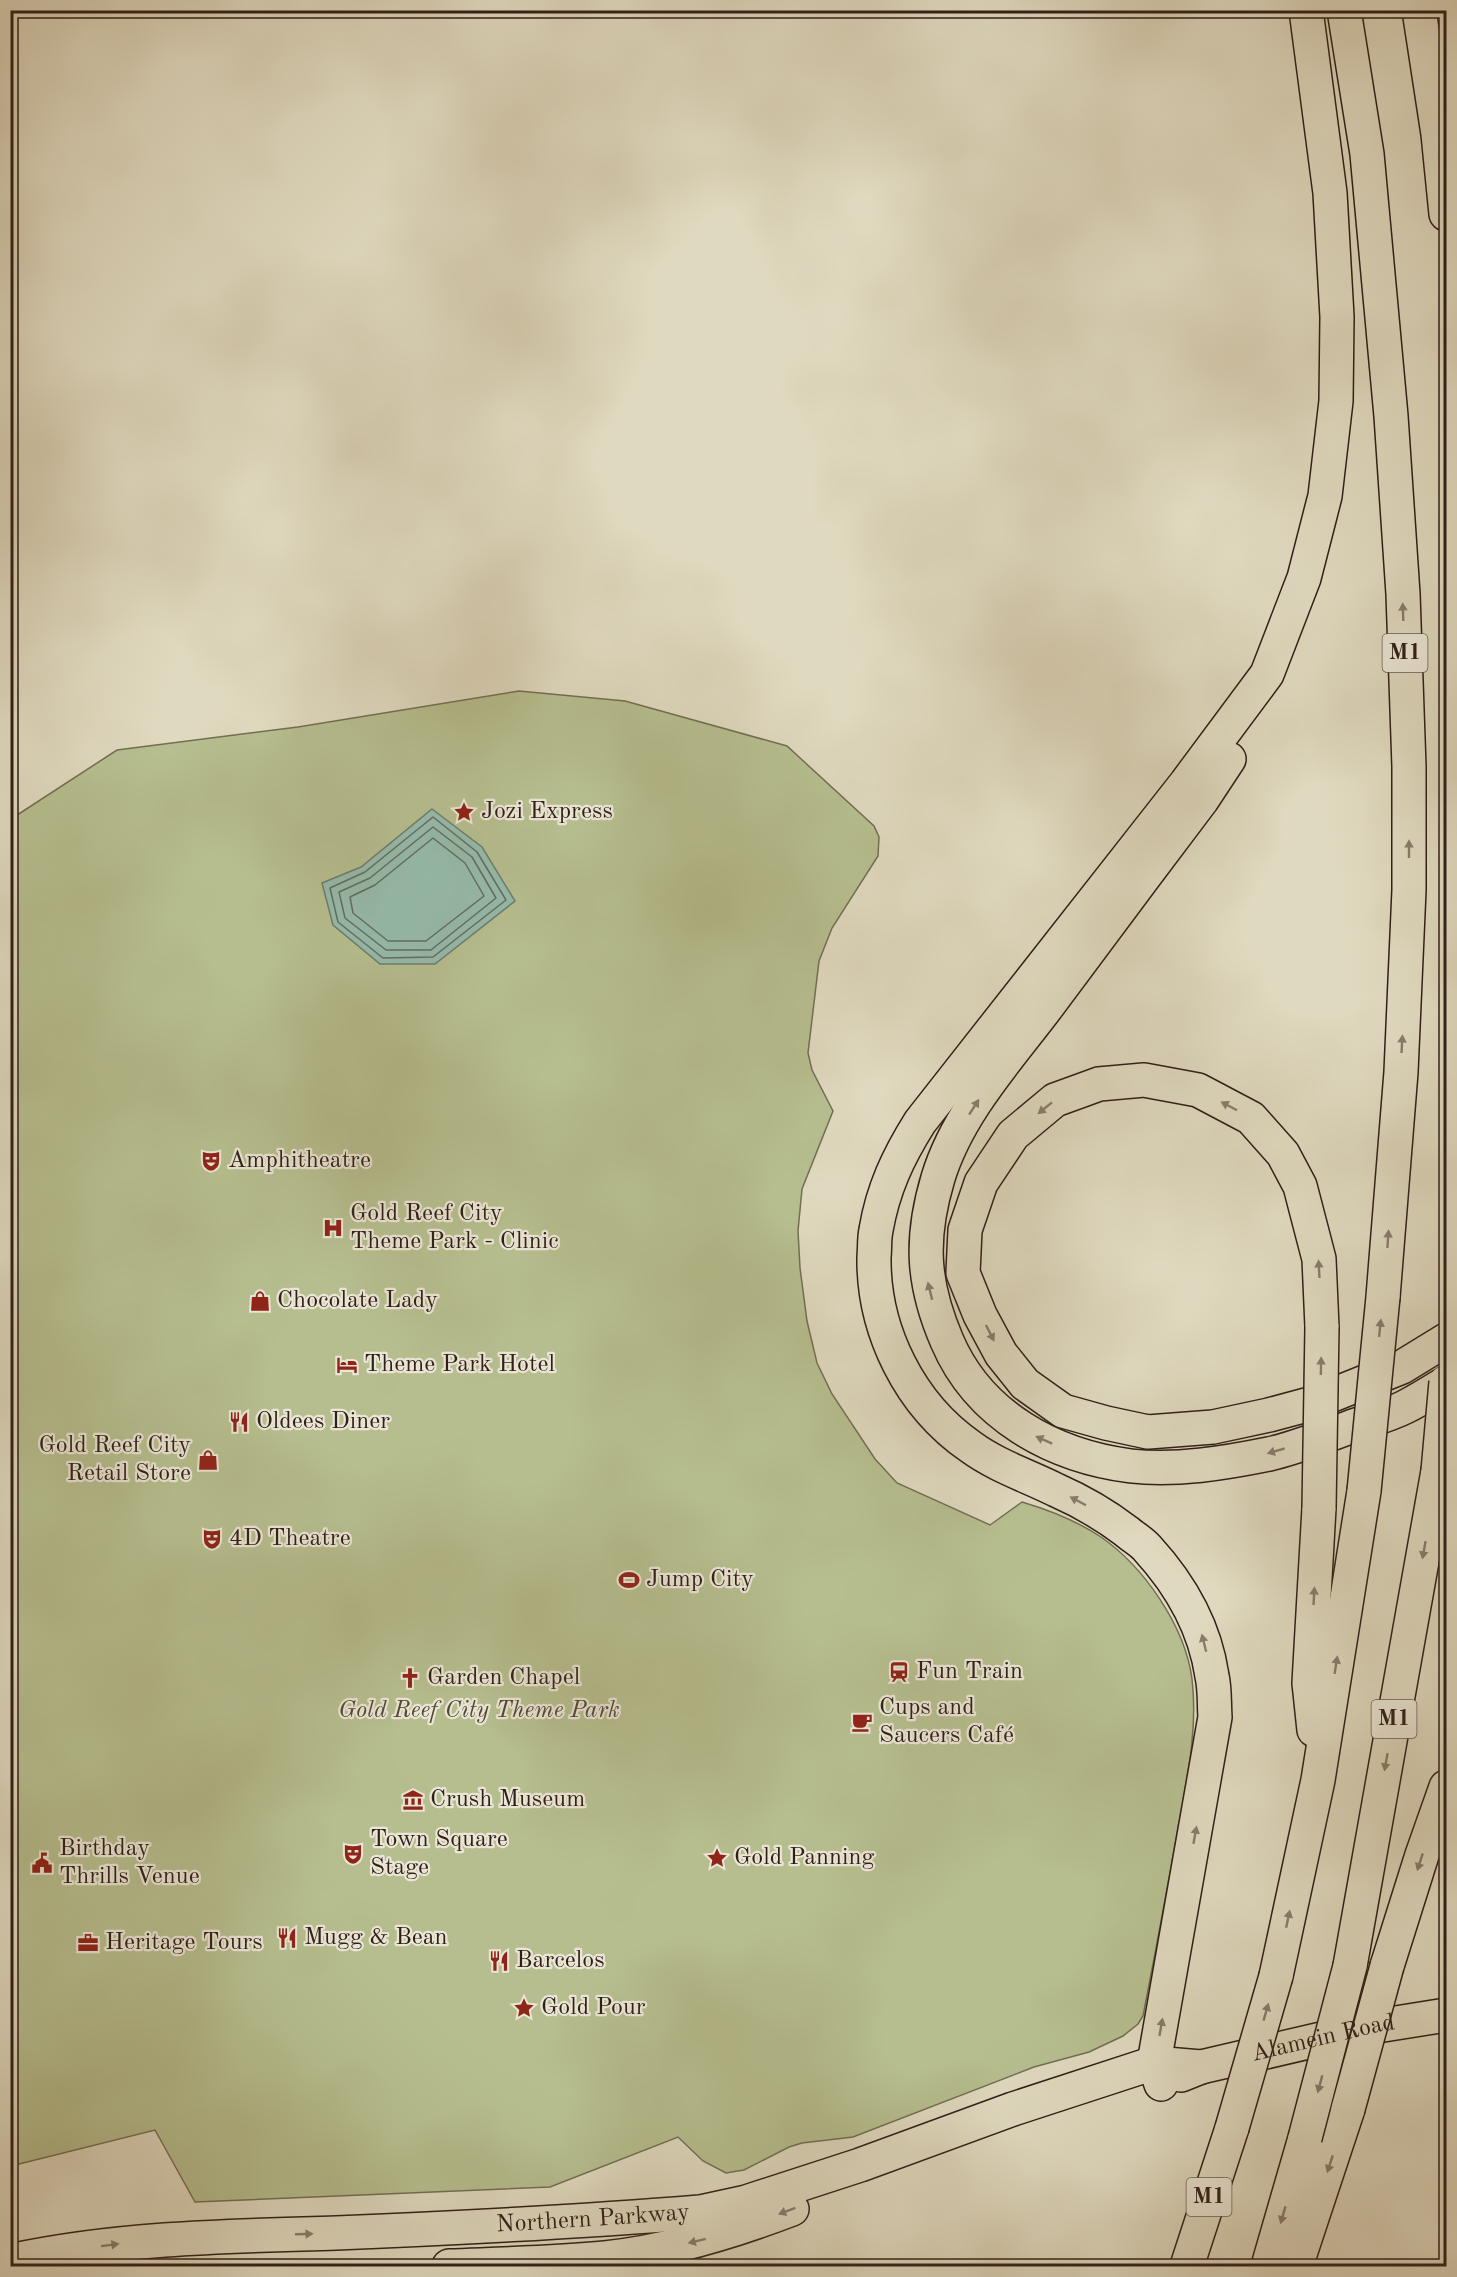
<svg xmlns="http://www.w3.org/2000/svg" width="1457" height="2277" font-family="'Old Standard TT',serif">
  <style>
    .green { fill: #b6be8f; stroke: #736e54; stroke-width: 1.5 }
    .water { fill: #95bbab; stroke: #6d7d70; stroke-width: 1.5 }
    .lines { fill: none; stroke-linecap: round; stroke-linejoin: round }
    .shore { stroke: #626d62; stroke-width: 1.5 }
    .major-casing { stroke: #301f18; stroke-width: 36 }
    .highway-casing { stroke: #301f18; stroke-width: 36 }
    .major { stroke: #dfd9bf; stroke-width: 33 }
    .highway { stroke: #dfd9bf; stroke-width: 33 }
    .highway-bridge-casing { stroke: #301f18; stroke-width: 36; stroke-linecap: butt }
    .highway-bridge { stroke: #dfd9bf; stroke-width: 33 }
    .oneway { fill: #887c6c }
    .labels { text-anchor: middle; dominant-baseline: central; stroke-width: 4.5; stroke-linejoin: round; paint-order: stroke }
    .shield { fill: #eae6d5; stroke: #685b51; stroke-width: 1.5 }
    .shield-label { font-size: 22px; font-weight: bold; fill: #301f18 }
    .poi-label { font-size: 24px; fill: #301f18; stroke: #eae6d5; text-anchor: start }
    .park-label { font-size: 24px; font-style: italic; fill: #524736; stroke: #eae6d5 }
    .street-label { font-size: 24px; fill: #301f18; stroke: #eae6d5 }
  </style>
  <rect width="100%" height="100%" fill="#dfd9bf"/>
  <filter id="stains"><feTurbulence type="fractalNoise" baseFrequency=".00333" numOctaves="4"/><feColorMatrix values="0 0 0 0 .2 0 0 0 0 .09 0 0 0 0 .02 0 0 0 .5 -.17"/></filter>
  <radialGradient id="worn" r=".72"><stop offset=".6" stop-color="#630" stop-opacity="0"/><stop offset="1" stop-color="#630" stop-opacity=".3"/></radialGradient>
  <!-- green -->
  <path class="green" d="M519,691l106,10 162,45 87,80 5,11 -1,19 -46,72 -13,33 -11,92 4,17 21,41 -31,78 -4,42 2,37 7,53 10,42 15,31 43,65 22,24 93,42 32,-23c27,8 55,19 79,35 43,30 84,89 91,142 6,51 -5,100 -14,149 -11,63 -23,126 -35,188l-5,8 -15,12 -34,16 -55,15 -181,70 -51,6 -13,4 -45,23 -18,3 -23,-12 -25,-24 -128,50 -355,15 -40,-72 -144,36v-1347l106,-69 181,-23z"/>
  <!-- water -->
  <path class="water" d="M432,809l50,38 33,54 -80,63h-55l-47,-39 -11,-42 39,-16z"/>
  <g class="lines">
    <!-- shore -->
    <g class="shore">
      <path d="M433,817l44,35 29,48 -73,57 -50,1 -45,-36 -8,-34 35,-16z"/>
      <path d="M433,827l39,30 24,41 -65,52h-45l-41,-32 -6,-26 31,-14z"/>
      <path d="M433,838l32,25 19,33 -58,45h-38l-35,-28 -3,-16 25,-12z"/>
    </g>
    <!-- major casing -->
    <g class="major-casing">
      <g id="major">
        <path id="s1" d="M1181,2075l20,-8 176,-41 69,-11"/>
        <path id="s2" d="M10,2261c107,-23 217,-25 326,-28 121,-5 243,-11 364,-21l46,-10 114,-37 153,-56 141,-46 47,4"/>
        <path d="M449,2266c52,-2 105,-3 156,-8 65,-7 127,-26 187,-49"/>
      </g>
    </g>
    <!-- highway casing -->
    <g class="highway-casing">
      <g id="highway">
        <path d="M1344,10l23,144 24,262 12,178 6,173v123l-8,182 -18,225"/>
        <path d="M1419,10l19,124 8,80"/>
        <path d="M1229,759l-27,41c-53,70 -106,141 -158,211 -39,51 -87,104 -106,167 -18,60 -16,105 9,163 32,75 106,115 184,125 45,5 94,-3 138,-12 27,-6 53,-17 79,-26 19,-7 39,-12 57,-21 14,-7 28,-16 41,-24"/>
        <path d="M1322,1327l-3,-68 -19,-73 -17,-32 -32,-36 -53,-28 -54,-10 -45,4 -44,16 -42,35 -32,48 -16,47 -2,43 17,42 21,39 24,30 38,27 43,12 42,9 65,-5 56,-12 41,-11 92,-37 44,-27"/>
        <path d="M1314,1730l-5,-47 10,-175"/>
        <path d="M1350,1966l88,-495"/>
        <path d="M1387,1966l35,-111 24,-68"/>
        <path d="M1276,1976l42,-196 46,-289"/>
        <path d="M1161,2084l-7,-21 61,-346c-1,-14 0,-28 -3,-41 -7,-48 -32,-92 -65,-128 -5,-6 -14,-11 -21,-17 -21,-16 -45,-30 -70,-41 -28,-14 -59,-24 -85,-43 -61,-42 -98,-116 -97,-190 1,-9 0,-18 2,-27 7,-41 22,-73 44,-108l266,-339 81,-109 37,-96 21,-82 11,-95 1,-84 -7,-124 -24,-183"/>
        <path d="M1187,2266l45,-138"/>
        <path d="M1268,2266l37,-128"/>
        <path d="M1296,2266l52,-157"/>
      </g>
    </g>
    <!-- major -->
    <use href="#major" class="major"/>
    <!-- highway -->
    <use href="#highway" class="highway"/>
    <!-- highway-bridge casing -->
    <g class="highway-bridge-casing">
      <g id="highway-bridge">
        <path d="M1438,1471l8,-89"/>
        <path d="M1364,1491l19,-194"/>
        <path d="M1319,1508l3,-181"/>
        <path d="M1348,2109l39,-143"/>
        <path d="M1232,2128l44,-152"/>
        <path d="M1305,2138l45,-172"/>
      </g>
    </g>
    <!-- highway-bridge -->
    <use href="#highway-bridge" class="highway-bridge"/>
  </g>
  <!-- one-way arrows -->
  <defs><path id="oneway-solid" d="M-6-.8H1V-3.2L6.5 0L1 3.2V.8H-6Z" transform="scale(1.5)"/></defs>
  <g class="oneway">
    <use href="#oneway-solid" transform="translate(1403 612) rotate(-92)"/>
    <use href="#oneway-solid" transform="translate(1409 849) rotate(-90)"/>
    <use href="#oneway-solid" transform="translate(1402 1044) rotate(-87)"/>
    <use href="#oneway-solid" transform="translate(1229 1106) rotate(-152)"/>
    <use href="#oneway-solid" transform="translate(974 1107) rotate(-57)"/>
    <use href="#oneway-solid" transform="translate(1045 1108) rotate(141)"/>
    <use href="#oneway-solid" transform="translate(1388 1239) rotate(-86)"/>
    <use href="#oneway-solid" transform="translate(1319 1269) rotate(-93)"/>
    <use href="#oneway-solid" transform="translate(930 1291) rotate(-104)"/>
    <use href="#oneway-solid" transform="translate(1380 1328) rotate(-84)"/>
    <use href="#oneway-solid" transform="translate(990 1333) rotate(63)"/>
    <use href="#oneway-solid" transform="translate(1321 1366) rotate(-89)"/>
    <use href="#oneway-solid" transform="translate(1044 1440) rotate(-156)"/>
    <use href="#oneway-solid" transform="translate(1276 1451) rotate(164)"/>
    <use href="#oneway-solid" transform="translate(1078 1501) rotate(-152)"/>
    <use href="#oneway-solid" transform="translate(1424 1550) rotate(100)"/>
    <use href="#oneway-solid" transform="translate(1314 1596) rotate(-87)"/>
    <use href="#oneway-solid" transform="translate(1204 1643) rotate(-104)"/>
    <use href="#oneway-solid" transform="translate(1336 1665) rotate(-81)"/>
    <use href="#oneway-solid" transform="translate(1386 1762) rotate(100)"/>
    <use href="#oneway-solid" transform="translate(1195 1835) rotate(-80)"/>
    <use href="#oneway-solid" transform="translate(1420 1862) rotate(108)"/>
    <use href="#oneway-solid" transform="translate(1288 1919) rotate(-78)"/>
    <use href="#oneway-solid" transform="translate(1266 2012) rotate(-74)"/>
    <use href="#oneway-solid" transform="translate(1161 2027) rotate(-80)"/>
    <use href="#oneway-solid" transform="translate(1320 2084) rotate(105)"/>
    <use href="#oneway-solid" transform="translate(1330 2164) rotate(108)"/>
    <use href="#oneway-solid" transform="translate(787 2211) rotate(159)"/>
    <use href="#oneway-solid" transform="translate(1283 2215) rotate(106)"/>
    <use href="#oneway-solid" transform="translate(304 2234) rotate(-2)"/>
    <use href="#oneway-solid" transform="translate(697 2241) rotate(166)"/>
    <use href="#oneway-solid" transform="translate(110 2245) rotate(-7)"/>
  </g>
  <!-- icons -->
  <defs>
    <g id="sight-bare" transform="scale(1.62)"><path d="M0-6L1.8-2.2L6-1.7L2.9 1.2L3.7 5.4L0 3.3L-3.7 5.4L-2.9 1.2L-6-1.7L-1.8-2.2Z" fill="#8f2418" stroke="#eae6d5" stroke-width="2.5" paint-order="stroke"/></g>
    <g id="theatre-bare" transform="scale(1.62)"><path d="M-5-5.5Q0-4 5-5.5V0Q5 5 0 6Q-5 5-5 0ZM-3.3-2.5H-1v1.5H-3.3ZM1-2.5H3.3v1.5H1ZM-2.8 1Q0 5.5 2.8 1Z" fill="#8f2418" stroke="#eae6d5" stroke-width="2.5" paint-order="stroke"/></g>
    <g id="hospital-bare" transform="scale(1.62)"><path d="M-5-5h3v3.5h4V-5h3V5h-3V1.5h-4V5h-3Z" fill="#8f2418" stroke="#eae6d5" stroke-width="2.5" paint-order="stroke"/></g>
    <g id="shop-bare" transform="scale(1.62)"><path d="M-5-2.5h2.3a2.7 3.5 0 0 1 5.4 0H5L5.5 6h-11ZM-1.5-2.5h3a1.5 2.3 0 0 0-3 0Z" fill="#8f2418" stroke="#eae6d5" stroke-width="2.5" paint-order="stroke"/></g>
    <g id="hotel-bare" transform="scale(1.62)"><path d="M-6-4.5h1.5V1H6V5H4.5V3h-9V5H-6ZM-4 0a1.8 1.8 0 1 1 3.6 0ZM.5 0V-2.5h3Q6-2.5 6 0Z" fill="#8f2418" stroke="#eae6d5" stroke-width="2.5" paint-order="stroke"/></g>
    <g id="restaurant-bare" transform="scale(1.62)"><path d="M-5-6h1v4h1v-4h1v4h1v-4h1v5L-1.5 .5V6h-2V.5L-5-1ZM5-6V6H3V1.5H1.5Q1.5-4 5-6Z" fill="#8f2418" stroke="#eae6d5" stroke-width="2.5" paint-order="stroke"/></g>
    <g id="stadium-bare" transform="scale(1.62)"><path d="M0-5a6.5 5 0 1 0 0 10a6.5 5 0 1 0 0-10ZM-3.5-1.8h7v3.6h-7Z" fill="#8f2418" stroke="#eae6d5" stroke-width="2.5" paint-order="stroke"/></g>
    <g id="station-bare" transform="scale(1.62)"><path d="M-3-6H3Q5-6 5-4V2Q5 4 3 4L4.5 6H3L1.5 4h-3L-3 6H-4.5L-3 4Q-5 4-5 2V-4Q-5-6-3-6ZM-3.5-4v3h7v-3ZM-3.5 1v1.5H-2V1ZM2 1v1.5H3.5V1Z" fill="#8f2418" stroke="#eae6d5" stroke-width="2.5" paint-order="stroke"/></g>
    <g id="church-bare" transform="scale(1.62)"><path d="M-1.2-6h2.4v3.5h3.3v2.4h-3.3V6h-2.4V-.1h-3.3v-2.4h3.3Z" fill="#8f2418" stroke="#eae6d5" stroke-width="2.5" paint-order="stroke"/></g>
    <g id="cafe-bare" transform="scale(1.62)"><path d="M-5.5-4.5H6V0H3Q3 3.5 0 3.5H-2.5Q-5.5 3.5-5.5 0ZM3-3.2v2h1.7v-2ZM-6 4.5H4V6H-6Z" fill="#8f2418" stroke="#eae6d5" stroke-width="2.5" paint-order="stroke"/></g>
    <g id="museum-bare" transform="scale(1.62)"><path d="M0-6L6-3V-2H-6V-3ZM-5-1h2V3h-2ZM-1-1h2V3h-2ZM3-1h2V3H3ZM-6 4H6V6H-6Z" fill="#8f2418" stroke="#eae6d5" stroke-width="2.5" paint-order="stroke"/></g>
    <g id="civic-bare" transform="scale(1.62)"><path d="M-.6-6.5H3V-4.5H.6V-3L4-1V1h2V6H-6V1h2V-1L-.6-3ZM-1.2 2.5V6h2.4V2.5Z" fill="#8f2418" stroke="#eae6d5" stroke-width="2.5" paint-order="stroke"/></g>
    <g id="office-bare" transform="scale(1.62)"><path d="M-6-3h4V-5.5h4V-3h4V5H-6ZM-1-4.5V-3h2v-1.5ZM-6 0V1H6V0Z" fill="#8f2418" stroke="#eae6d5" stroke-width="2.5" paint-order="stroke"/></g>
  </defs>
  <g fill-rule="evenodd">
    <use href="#sight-bare" x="464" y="812"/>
    <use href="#theatre-bare" x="211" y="1161"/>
    <use href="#hospital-bare" x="333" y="1228"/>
    <use href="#shop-bare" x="260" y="1301"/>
    <use href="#hotel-bare" x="347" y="1365"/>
    <use href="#restaurant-bare" x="239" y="1422"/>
    <use href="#shop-bare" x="208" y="1460"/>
    <use href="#theatre-bare" x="212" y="1539"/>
    <use href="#stadium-bare" x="629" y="1580"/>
    <use href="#station-bare" x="899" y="1672"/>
    <use href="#church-bare" x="410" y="1678"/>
    <use href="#cafe-bare" x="862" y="1722"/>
    <use href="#museum-bare" x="413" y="1800"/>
    <use href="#theatre-bare" x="353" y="1854"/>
    <use href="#sight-bare" x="717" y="1858"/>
    <use href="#civic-bare" x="42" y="1863"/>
    <use href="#restaurant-bare" x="287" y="1938"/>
    <use href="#office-bare" x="88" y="1943"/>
    <use href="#restaurant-bare" x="499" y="1961"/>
    <use href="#sight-bare" x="524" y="2008"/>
  </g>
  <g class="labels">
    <!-- shield labels -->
    <g class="shield">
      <rect x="1382.5" y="634" width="45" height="38" rx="4.5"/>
      <rect x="1371.5" y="1700" width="45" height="38" rx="4.5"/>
      <rect x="1186.5" y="2178" width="45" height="38" rx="4.5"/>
    </g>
    <g class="shield-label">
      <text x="1405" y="653">M1</text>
      <text x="1394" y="1719">M1</text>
      <text x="1209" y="2197">M1</text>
    </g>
    <!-- poi labels -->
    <g class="poi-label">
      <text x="481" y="812">Jozi Express</text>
      <text x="228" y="1161">Amphitheatre</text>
      <text x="350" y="1214">Gold Reef City<tspan x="350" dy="28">Theme Park - Clinic</tspan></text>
      <text x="277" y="1301">Chocolate Lady</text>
      <text x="364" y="1365">Theme Park Hotel</text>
      <text x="256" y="1422">Oldees Diner</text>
      <text x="191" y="1446" text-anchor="end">Gold Reef City<tspan x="191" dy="28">Retail Store</tspan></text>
      <text x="229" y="1539">4D Theatre</text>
      <text x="646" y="1580">Jump City</text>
      <text x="916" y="1672">Fun Train</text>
      <text x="427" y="1678">Garden Chapel</text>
      <text x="879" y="1708">Cups and<tspan x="879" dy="28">Saucers Café</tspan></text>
      <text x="430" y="1800">Crush Museum</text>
      <text x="370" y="1840">Town Square<tspan x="370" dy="28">Stage</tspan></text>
      <text x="59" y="1849">Birthday<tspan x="59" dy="28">Thrills Venue</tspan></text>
      <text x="734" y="1858">Gold Panning</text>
      <text x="304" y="1938">Mugg &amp; Bean</text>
      <text x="105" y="1943">Heritage Tours</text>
      <text x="516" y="1961">Barcelos</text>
      <text x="541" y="2008">Gold Pour</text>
    </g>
    <!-- park labels -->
    <g class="park-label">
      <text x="479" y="1711">Gold Reef City Theme Park</text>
    </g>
    <!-- street labels -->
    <g class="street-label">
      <text stroke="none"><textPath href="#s1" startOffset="147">Alamein Road</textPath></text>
      <text stroke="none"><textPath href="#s2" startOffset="585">Northern Parkway</textPath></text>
    </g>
  </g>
  <!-- margin -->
  <rect width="1457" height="2277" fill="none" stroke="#dfd9bf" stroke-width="36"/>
  <rect x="12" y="12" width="1433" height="2253" fill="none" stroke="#301f18" stroke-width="3"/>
  <rect x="18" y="18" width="1421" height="2241" fill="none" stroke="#301f18" stroke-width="1.5"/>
  <rect width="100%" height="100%" filter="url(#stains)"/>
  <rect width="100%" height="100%" fill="url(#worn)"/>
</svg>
